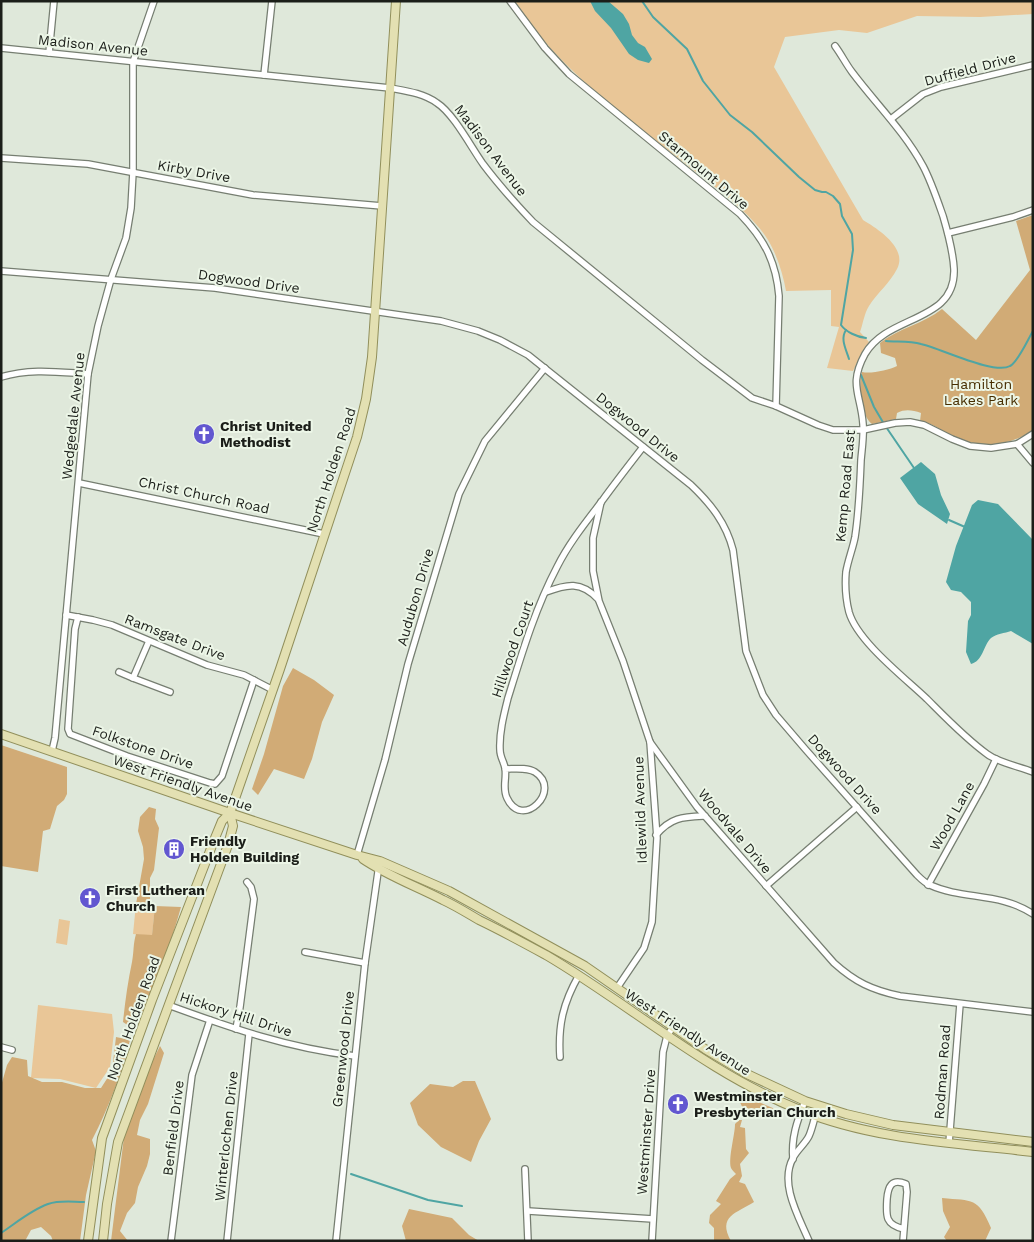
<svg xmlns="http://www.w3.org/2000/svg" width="1034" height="1242" font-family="'Work Sans',sans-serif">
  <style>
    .green { fill: #e9c697 }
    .forest { fill: #d1ab76 }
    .water { fill: #4fa5a3 }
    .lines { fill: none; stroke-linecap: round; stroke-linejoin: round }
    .stream { stroke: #4fa5a3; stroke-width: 2 }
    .minor-casing { stroke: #767e71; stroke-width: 8 }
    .major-casing { stroke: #918f5b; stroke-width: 10 }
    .minor { stroke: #fff; stroke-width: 5.5 }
    .major { stroke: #e3e0b2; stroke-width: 8 }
    .labels { text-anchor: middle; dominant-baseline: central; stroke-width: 4; stroke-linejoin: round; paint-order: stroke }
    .street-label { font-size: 14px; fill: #1b1e19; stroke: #ecf6e7 }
    .park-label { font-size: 14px; fill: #462d00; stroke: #ecf6e7 }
    .poi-label { font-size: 14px; font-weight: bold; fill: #1b1e19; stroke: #ecf6e7; text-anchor: start }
  </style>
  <rect width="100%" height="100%" fill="#dfe8da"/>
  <!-- green -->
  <g class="green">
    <path d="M515,1h518v13l-53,3 -63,-1 -50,17 -28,-3 -54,7 -11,30 89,153c15,9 45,28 34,49 -7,14 -20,24 -28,37 -5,8 -6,18 -9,26l9,10 -7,10 -9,19 -26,-3 12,-41 -8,-1v-36l-45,1c-3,-17 -9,-36 -18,-51 -16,-27 -61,-59 -86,-79 -44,-34 -93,-71 -130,-111 -14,-15 -26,-32 -37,-49z"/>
    <path d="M136,904l19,2 -3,30 -19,-2z"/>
    <path d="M59,919l11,2 -3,24 -11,-2z"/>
    <path d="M38,1005l74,9 2,18 -4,35 -14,21 -36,-9 -29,-1z"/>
  </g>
  <!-- forest -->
  <g class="forest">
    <path d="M1033,215v215c-24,17 -55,19 -81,6 -11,-6 -20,-13 -32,-15l1,-8c-9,-3 -16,-4 -24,0l-1,6 -24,5c-11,-8 -14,-39 -10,-52 9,2 27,-2 35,-6l-2,-8 -14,-5 -1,-10c19,-15 43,-19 62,-34l34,31 54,-70 -14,-49z"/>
    <path d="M293,668l21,12 20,15 -12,27 -10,37 -8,20 -30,-10 -16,26 -6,-6 12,-35 19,-68z"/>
    <path d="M1,745l66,22v27l-3,6 -7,6 -7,23 -7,2 -5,41 -37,-6z"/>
    <path d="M149,807l7,2 -1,10 4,9 -5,42 -4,8v27l-14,-1 8,-45 -1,-12 -5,-16 2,-14z"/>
    <path d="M155,906l26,1c-11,40 -26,79 -44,116l-8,3 -6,-4c2,-20 5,-41 9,-60 2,-10 1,-18 4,-28l16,1z"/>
    <path d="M116,1037l14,3c-9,35 -21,67 -38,100l4,11 -10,44 -6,46h-27l-2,-5 -10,-9 -10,3 -6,11h-24v-155l6,-21 5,-8 15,3 1,16 14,6h20l23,6h16l11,-17z"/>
    <path d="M160,1046l4,7 -16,51 -8,16 -3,15 13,4v15l-3,12 -9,21 -3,16 -8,10 -7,18 8,10h-17l13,-104 28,-75z"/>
    <path d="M463,1081h12l16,38 -12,22 -8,21 -30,-15 -23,-22 -8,-22 20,-19 23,3z"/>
    <path d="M743,1093l7,4 7,1 4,5 19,8v5l-19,1 -7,-4h-9l-6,-13z"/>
    <path d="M739,1120h3l-2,7 5,1 1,21 3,4 -9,11 2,12 -3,6 6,2 9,18c-17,11 -37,14 -23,39h-17v-13l-5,-5 1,-8 11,-11 -5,-3 14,-22 6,-5c-2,-2 -4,-4 -5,-6 -3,-10 4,-33 4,-44z"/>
    <path d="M942,1198c31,3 36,-1 49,30l-6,13h-38l-3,-4 6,-10 -7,-16z"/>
    <path d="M409,1209l43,9 17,17 10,6h-73l-4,-15z"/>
  </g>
  <!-- water -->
  <g class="water">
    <path d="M590,1h18l15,13 6,10 3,11 6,8 7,4 7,12 -3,4 -11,-3 -9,-6 -18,-26 -16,-17z"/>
    <path d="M921,462l14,12 6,21 9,19 -3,10 -29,-20 -18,-26z"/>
    <path d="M978,500l20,4 35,36v104l-22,-13c-6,2 -15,3 -20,7 -8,8 -8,23 -20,26l-5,-12 2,-31 3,-6v-13l-10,-10 -10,-2 -5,-8 10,-36 16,-41z"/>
  </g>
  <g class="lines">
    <!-- stream -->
    <g class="stream">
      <path d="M642,1l11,16 34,32 16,32 27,34 22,17 47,45 16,13 7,2h4l7,4 7,8 2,12 10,18 1,16 -12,75c5,7 16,12 25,13"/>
      <path d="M846,330c-6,9 0,19 3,29"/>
      <path d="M886,341c11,1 24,0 35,3 19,4 73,31 89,22 8,-4 18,-27 23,-35"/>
      <path d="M861,375l13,32 10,17 30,44"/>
      <path d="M949,520l16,7"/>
      <path d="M351,1174l77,26 34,6"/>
      <path d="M1,1233c15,-10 30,-23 47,-29 12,-4 24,-2 36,-2"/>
    </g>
    <!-- minor casing -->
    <g class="minor-casing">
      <g id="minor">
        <path d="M510,1l35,47 24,26 171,140c24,25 36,47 39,82l-3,110"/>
        <path d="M835,46c6,8 11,18 17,26 24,32 52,59 71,94 8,15 14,33 20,50 5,17 10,35 11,53 2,54 -66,45 -89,85 -17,31 -4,40 -2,70 1,12 -1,24 -2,36 -1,26 -2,51 -6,77 -2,11 -7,23 -9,35 -1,12 0,28 3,40 8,29 56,66 78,87 19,19 38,39 60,55 12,9 31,12 46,18"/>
        <path d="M1,48l389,40c16,3 33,5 47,15 16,10 34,44 46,61 15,20 32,39 50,58l169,138 50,38 24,8 42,19 15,5h30l32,-7 15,-1 14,3 28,14 18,7 21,2 26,-4 16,-10"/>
        <path d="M49,53l5,-52"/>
        <path d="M264,75l8,-74"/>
        <path d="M891,119l32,-25 18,-7 92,-22"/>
        <path d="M1,158l87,6 165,31 129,11"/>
        <path d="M948,233l65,-16 20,-7"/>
        <path d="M1,271l214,17 226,33 37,10 22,9 28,15 163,130c20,19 35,38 42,65l13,101 17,44 13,20 30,35 111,125c4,4 8,8 13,10 33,15 70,7 103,29"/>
        <path d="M1,377c29,-9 57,-5 87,-3"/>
        <path d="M1017,444l16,19"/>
        <path d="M79,483l245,51"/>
        <path d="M601,502l-8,36v33l6,30 24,60 27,81 47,65 137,156c21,19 38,27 66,33l133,16"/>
        <path d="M546,592c21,-8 35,-11 52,7"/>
        <path d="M66,615l27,5 19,5 95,40 37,10 29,15"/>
        <path d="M78,617l-3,12 -7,100 2,5 57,22 83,27 5,1 7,-8 32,-96"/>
        <path d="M149,641l-16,37 37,14"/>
        <path d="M119,672l14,6"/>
        <path d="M52,751l3,-13 33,-364 10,-48 13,-47 15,-41 5,-30 2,-36v-110l21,-61"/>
        <path d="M505,769c9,0 22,-2 30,3 28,18 -13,59 -28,26 -5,-10 0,-20 -2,-30 -1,-6 -5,-11 -5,-18 -1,-17 4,-36 8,-52 14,-45 27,-89 49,-131 12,-24 29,-45 45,-66 13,-18 27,-36 41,-54"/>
        <path d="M656,835c15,-18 27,-18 49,-19"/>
        <path d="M357,855l28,-95 23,-96 51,-170 26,-53 60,-73"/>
        <path d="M928,885l56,-101 12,-25"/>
        <path d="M766,886l91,-79"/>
        <path d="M305,952l60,11"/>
        <path d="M617,988l27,-40 8,-26 5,-84 -7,-96"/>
        <path d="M168,1005c63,23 120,43 187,51"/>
        <path d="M236,1029l4,-22 14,-108 -3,-12 -4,-5"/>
        <path d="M1,1047l11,3"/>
        <path d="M560,1057c-2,-32 3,-54 19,-82"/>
        <path d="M949,1143l11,-139"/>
        <path d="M793,1159c-2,-21 4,-38 12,-58"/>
        <path d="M525,1169l3,72"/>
        <path d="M528,1211l125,8"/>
        <path d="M171,1241l21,-166 18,-55"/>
        <path d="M227,1241l22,-207"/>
        <path d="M336,1241l29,-278 14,-98"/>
        <path d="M652,1241l11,-189 4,-16 6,-9"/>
        <path d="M809,1241c-10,-24 -30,-57 -16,-83 4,-8 12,-14 16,-22 4,-9 6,-21 9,-30"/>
        <path d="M903,1241l4,-49 -1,-8c-15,-6 -18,3 -19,15 -1,17 -2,26 17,30"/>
      </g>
    </g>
    <!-- major casing -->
    <g class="major-casing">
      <g id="major">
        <path d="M1,734l229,79 127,42 23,6 69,30 136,75 120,83 42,25 58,27 41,13 47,11 140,17"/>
        <path d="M363,859c25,17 53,27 80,41 13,6 24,13 36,20 23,11 45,23 67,35 85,50 161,118 254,155 73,30 155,33 233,42"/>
        <path d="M88,1241l14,-103 50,-138 63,-162 7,-17 8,-8 50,-144 77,-232 9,-38 6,-42 24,-356"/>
        <path d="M103,1241l4,-37 11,-62 110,-297 5,-19 -3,-13"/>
      </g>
    </g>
    <!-- minor -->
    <use href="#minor" class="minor"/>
    <!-- major -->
    <use href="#major" class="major"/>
  </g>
  <!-- icons -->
  <defs>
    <g id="church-disc" transform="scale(1.125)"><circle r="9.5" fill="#6257d0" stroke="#ecf6e7"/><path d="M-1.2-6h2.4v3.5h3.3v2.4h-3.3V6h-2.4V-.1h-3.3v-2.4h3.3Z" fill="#fff"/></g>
    <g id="building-disc" transform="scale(1.125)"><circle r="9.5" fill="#6257d0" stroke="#ecf6e7"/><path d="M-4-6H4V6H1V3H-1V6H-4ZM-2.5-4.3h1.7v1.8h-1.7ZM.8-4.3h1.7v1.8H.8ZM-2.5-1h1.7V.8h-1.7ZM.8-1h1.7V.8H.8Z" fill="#fff"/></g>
  </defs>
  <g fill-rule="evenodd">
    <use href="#church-disc" x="204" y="434"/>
    <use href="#building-disc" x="174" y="849"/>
    <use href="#church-disc" x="90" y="898"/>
    <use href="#church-disc" x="678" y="1104"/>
  </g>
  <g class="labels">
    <!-- street labels -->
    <g class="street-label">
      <text transform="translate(93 45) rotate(6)">Madison Avenue</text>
      <text transform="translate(970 69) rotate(-15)">Duffield Drive</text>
      <text transform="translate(491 150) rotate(53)">Madison Avenue</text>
      <text transform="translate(704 170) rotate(40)">Starmount Drive</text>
      <text transform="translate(194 171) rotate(10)">Kirby Drive</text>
      <text transform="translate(249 281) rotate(8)">Dogwood Drive</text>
      <text transform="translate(73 416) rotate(-84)">Wedgedale Avenue</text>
      <text transform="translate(638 427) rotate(39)">Dogwood Drive</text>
      <text transform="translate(331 470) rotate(-72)">North Holden Road</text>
      <text transform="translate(845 486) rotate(-85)">Kemp Road East</text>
      <text transform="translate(204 495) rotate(12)">Christ Church Road</text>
      <text transform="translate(415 597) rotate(-74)">Audubon Drive</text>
      <text transform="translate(175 637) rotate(21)">Ramsgate Drive</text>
      <text transform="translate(512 649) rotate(-71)">Hillwood Court</text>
      <text transform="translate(143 747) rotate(19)">Folkstone Drive</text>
      <text transform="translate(845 774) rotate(48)">Dogwood Drive</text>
      <text transform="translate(183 783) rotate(19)">West Friendly Avenue</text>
      <text transform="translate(640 810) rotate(-92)">Idlewild Avenue</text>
      <text transform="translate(952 816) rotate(-61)">Wood Lane</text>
      <text transform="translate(735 831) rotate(50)">Woodvale Drive</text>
      <text transform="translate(236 1014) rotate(18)">Hickory Hill Drive</text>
      <text transform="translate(133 1018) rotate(-70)">North Holden Road</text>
      <text transform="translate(688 1032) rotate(33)">West Friendly Avenue</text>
      <text transform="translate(343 1049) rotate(-84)">Greenwood Drive</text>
      <text transform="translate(942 1072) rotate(-86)">Rodman Road</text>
      <text transform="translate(173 1128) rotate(-83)">Benfield Drive</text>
      <text transform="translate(646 1132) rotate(-86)">Westminster Drive</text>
      <text transform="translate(226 1136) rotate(-84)">Winterlochen Drive</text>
    </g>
    <!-- park labels -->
    <g class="park-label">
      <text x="981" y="384">Hamilton<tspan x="981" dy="16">Lakes Park</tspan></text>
    </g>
    <!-- poi labels -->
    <g class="poi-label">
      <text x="220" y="426">Christ United<tspan x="220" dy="16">Methodist</tspan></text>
      <text x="190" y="841">Friendly<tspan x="190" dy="16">Holden Building</tspan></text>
      <text x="106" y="890">First Lutheran<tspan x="106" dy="16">Church</tspan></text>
      <text x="694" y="1096">Westminster<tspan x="694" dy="16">Presbyterian Church</tspan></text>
    </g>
  </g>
  <!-- border -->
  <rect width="1034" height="1242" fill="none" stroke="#1b1e19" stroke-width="5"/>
</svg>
